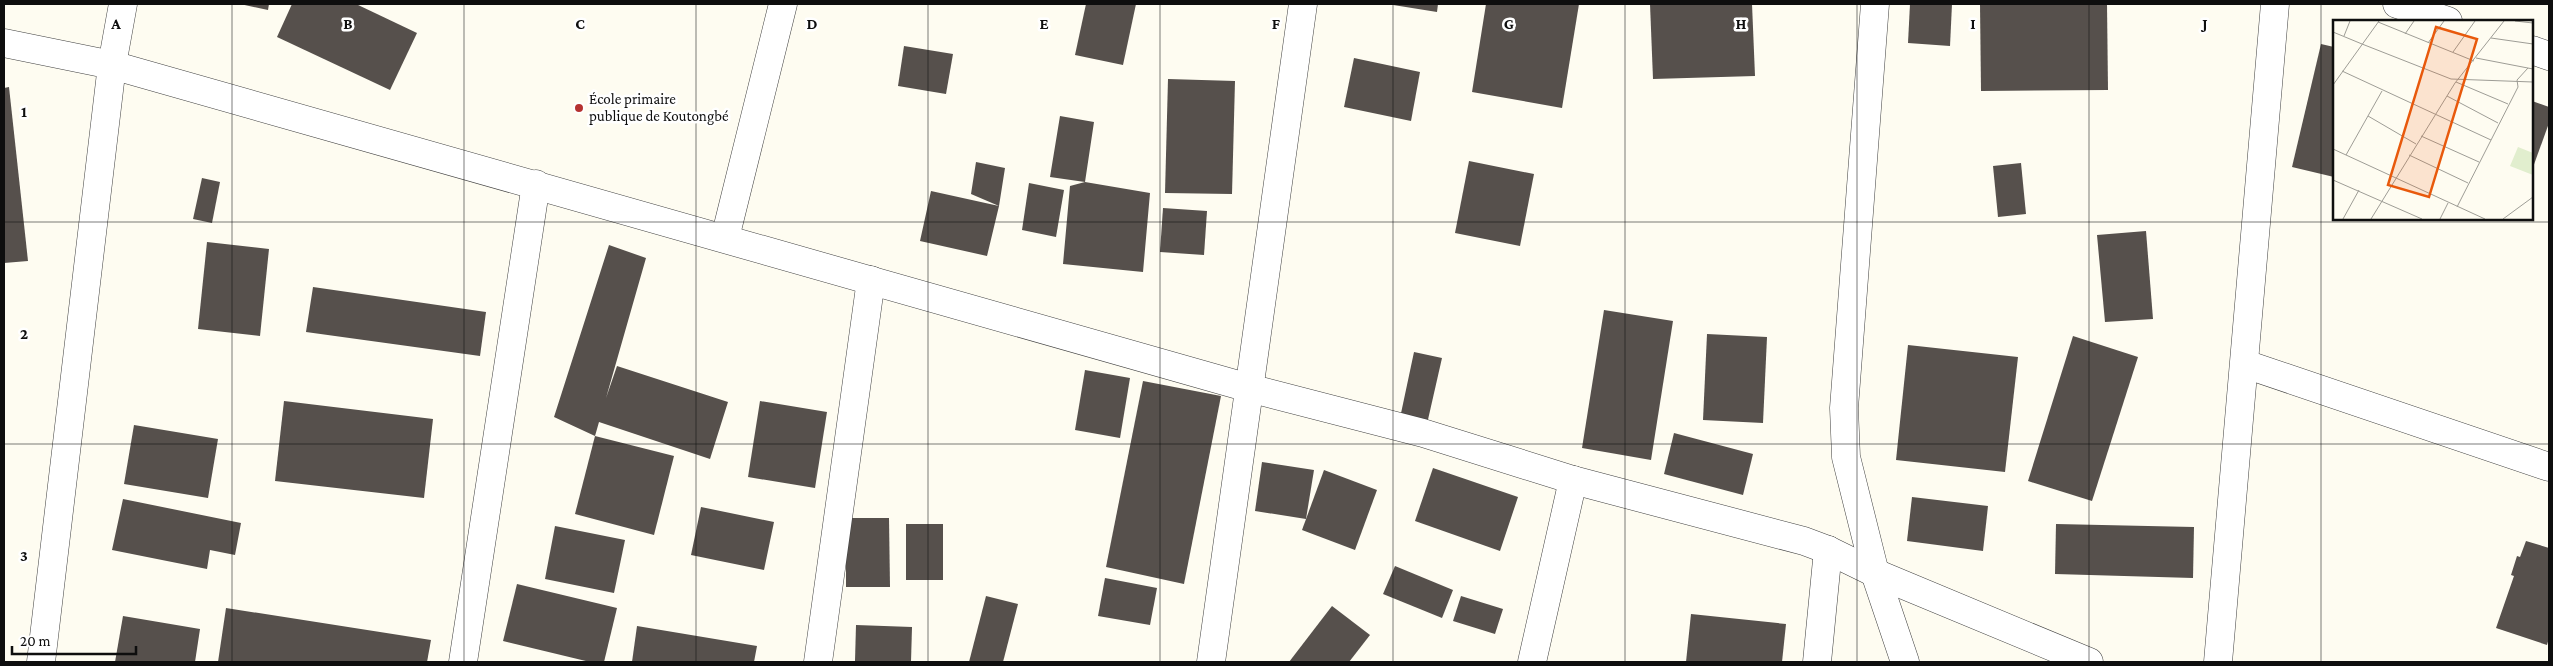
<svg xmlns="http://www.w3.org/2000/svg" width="2553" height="666" font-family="'Crimson Pro',serif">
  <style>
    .building { fill: #56504c }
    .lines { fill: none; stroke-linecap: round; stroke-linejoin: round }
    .minor-casing { stroke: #414141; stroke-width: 29 }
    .minor { stroke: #fff; stroke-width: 28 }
    .grid { fill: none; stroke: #0e0e0e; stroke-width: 1; stroke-opacity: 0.55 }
    .poi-dot { fill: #b53230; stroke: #fff; stroke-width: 2 }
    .labels { text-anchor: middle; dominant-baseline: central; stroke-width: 5; stroke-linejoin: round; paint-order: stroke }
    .poi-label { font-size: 15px; fill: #0e0e0e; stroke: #fff; text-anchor: start }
    .inset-road { fill: none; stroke: #9e9d96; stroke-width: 1 }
    .view { fill: #e8590c; fill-opacity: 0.15; stroke: #e8590c; stroke-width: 2.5 }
    .inset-edge { fill: none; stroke: #0e0e0e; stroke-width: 2.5 }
    .grid-label { font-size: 16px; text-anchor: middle; font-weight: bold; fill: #0e0e0e; stroke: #fff; stroke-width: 5; stroke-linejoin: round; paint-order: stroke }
  </style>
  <rect width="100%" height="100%" fill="#fefcf1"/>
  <!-- building -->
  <g class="building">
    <path d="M240,4h29l-1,6z"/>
    <path d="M292,4h64l61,29 -27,57 -113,-53z"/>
    <path d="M1086,4h50l-13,61 -48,-10z"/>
    <path d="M1387,4h51l-1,8z"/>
    <path d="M1486,4h93l-17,104 -90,-16z"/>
    <path d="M1650,4h102l3,72 -102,3z"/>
    <path d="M1910,4h42l-2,42 -42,-3z"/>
    <path d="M1980,4h127l1,86 -127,1z"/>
    <path d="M2321,44l13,3v130l-42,-10z"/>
    <path d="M904,46l49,8 -7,40 -48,-8z"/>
    <path d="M1354,58l66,14 -9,49 -67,-14z"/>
    <path d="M1168,79l67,2 -3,113 -67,-1z"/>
    <path d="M9,87l19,174 -24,2v-175z"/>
    <path d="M2532,101l17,6v16l-17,47z"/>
    <path d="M1060,116l34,6 -9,60 65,11 -7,79 -80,-8 7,-78 15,-4 -35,-5z"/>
    <path d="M1469,161l65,13 -14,72 -65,-13z"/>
    <path d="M976,162l29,6 -6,38 -12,50 -67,-15 11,-50 68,15 -28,-12z"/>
    <path d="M2021,163l5,51 -28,3 -5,-51z"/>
    <path d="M202,178l18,4 -8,41 -19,-4z"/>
    <path d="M1029,183l35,7 -8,47 -34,-7z"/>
    <path d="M1163,208l44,3 -3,44 -44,-3z"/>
    <path d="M2146,231l7,88 -48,3 -8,-87z"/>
    <path d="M207,242l62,7 -9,87 -62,-7z"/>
    <path d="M609,245l37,13 -40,140 11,-32 111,36 -18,57 -111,-37 -4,14 -41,-19z"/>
    <path d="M313,287l173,25 -6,44 -174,-24z"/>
    <path d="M1604,310l69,11 -22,139 -69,-12z"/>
    <path d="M1707,334l60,3 -4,86 -60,-3z"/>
    <path d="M2073,336l65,21 -46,144 -64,-20z"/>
    <path d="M1908,345l110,12 -13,115 -109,-12z"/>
    <path d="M1414,352l28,6 -15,66 -27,-6z"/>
    <path d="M1085,370l45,8 -10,60 -45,-8z"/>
    <path d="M1143,381l78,15 -37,188 -78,-17z"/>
    <path d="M284,401l149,18 -9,79 -149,-17z"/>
    <path d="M760,401l67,11 -12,76 -67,-11z"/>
    <path d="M134,425l84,14 -10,59 -84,-14z"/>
    <path d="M1674,433l79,21 -10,41 -79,-21z"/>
    <path d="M595,436l79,20 -20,79 -79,-21z"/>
    <path d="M1262,462l52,8 -8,49 -51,-8z"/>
    <path d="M1433,468l85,29 -18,54 -85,-30z"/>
    <path d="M1324,470l53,20 -22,60 -53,-20z"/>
    <path d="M1912,497l76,9 -5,45 -76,-10z"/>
    <path d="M123,499l118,24 -6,32 -25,-5 -3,19 -95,-19z"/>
    <path d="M701,507l73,15 -10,48 -73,-15z"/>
    <path d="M846,518h43l1,69h-44z"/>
    <rect x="906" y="524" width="37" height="56"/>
    <path d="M2056,524l138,3 -1,51 -138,-4z"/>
    <path d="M555,526l70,14 -11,53 -69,-14z"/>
    <path d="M2526,541l23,7v90l-2,7 -51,-17 18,-52 -3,-1 6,-19 3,1z"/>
    <path d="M1395,566l58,24 -11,28 -59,-24z"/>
    <path d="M1105,578l52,10 -7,37 -52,-9z"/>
    <path d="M517,584l100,24 -13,54h-14l-87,-21z"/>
    <path d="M986,596l32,8 -15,58h-34z"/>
    <path d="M1461,596l42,13 -8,25 -42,-13z"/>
    <path d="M1332,606l38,29 -21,27h-60z"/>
    <path d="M226,608l205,32 -4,22h-209z"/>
    <path d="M1691,614l95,10 -4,38h-96z"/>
    <path d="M123,616l77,13 -5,33h-80z"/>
    <path d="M856,625l56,2 -1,35 -56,-1z"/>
    <path d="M637,626l120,20 -3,16h-122z"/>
  </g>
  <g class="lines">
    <!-- minor casing -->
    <g class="minor-casing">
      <g id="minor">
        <path d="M1875,4l-31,404 2,49 29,116 30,89"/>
        <path d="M2397,4l51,17"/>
        <path d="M4,43l108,22 1137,323 174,45 150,47 231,61 24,9 47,23 214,89"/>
        <path d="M2532,50l17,6"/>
        <path d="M725,238l58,-234"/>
        <path d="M2245,364l304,103"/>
        <path d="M41,662l71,-597 11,-61"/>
        <path d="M463,662l73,-478"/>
        <path d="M818,662l53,-382"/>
        <path d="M1211,662l92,-658"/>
        <path d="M1532,662l41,-182"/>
        <path d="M1817,662l11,-112"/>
        <path d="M2218,662l57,-658"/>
      </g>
    </g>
    <!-- minor -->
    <use href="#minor" class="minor"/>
  </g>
  <!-- grid -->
  <path class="grid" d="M232,4v658M464,4v658M696,4v658M928,4v658M1160,4v658M1393,4v658M1625,4v658M1857,4v658M2089,4v658M2321,4v658M4,222h2545M4,444h2545"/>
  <!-- markers -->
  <circle class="poi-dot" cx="579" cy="108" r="5"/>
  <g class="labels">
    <!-- poi labels -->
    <g class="poi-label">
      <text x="589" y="99">École primaire<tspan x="589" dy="17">publique de Koutongbé</tspan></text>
    </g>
  </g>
  <!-- overview -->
  <g transform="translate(2333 20)">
    <rect width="200" height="200" fill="#fefcf1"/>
    <path d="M185,127l15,6v22l-23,-9z" fill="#e1eece"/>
    <path class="inset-road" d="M182,1l18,2M45,2l96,39M0,12l29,12M72,14l9,-13M11,16l6,-15M158,18l42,6M95,23l16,-22M29,24l89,35 82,3M120,32l22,-31M143,38l57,11M9,51l149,69M123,62l52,22M0,65l46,-64M114,76l51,27M35,96l48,28M88,116l58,26M0,129l152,70M13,135l36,-64M76,135l59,28M0,160l89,39M124,187l61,-120 -1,-7 11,-12M10,199l16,-29M38,199l84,-136 49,-62M107,199l8,-16M170,199l30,-22"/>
    <path class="view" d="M103,7l41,12 -48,158 -41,-12z"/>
    <rect width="200" height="200" class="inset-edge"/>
  </g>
  <g class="grid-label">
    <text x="116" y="29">A</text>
    <text x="348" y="29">B</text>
    <text x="580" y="29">C</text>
    <text x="812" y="29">D</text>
    <text x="1044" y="29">E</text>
    <text x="1276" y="29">F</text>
    <text x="1509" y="29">G</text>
    <text x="1741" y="29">H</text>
    <text x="1973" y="29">I</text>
    <text x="2205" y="29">J</text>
    <text x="24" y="117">1</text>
    <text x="24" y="339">2</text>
    <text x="24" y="561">3</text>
  </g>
  <!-- border -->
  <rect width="2553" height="666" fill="none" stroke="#0e0e0e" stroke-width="10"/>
  <!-- scale -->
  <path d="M12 646v8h124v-8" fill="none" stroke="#0e0e0e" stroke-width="2.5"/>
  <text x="20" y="646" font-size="15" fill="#0e0e0e" stroke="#ffffff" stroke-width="4" paint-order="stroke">20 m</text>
</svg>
